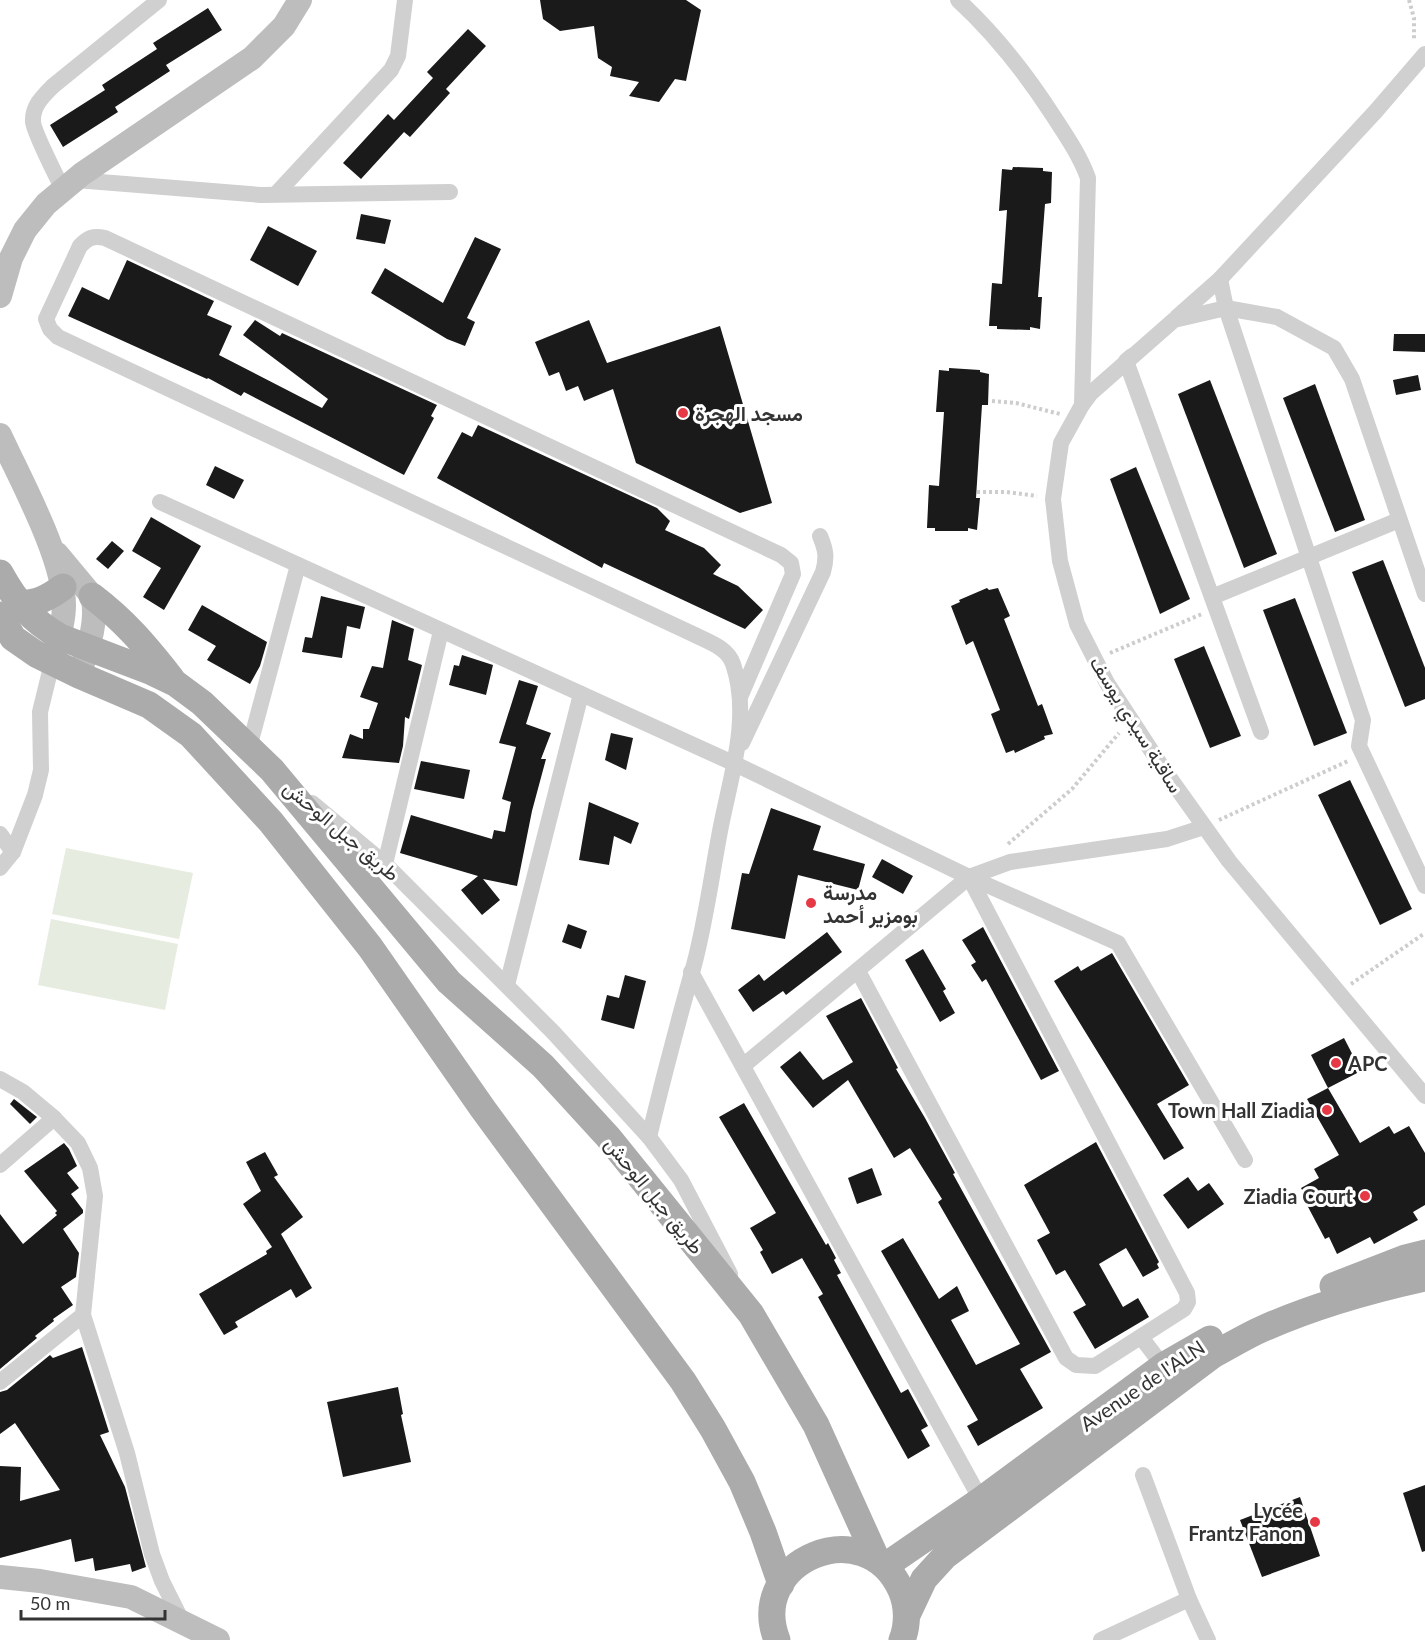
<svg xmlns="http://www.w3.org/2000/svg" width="1425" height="1640" font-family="Lato,Vazirmatn,sans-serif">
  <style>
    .pitch { fill: #e6ecdf }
    .building { fill: #1a1a1a }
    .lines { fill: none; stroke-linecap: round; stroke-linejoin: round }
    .path { stroke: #cdcdcd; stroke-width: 4; stroke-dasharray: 3 3; stroke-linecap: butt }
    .minor { stroke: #d0d0d0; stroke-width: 16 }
    .secondary { stroke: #bdbdbd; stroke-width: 24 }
    .primary { stroke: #ababab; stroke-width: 27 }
    .poi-dot { fill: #e63946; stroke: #fff; stroke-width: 2 }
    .labels { text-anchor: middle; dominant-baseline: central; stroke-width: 6; stroke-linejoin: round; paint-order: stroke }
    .poi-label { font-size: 20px; font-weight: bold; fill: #333; stroke: #fff; text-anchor: start }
    .street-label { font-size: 20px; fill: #333; stroke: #fff }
  </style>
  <rect width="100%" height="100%" fill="#fff"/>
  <!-- pitch -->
  <g class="pitch">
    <path d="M66,848l127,25 -14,66 -127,-25z"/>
    <path d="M51,919l127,25 -13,66 -127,-25z"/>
  </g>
  <!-- building -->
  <g class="building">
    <path d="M540,0h146l15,10 -15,71 -11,-2 -16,23 -30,-6 10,-14 -29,-6 2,-9 -14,-9 -4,-32 -34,5 -17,-12z"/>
    <path d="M208,8l14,22 -56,35 4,6 -55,36 3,5 -55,35 -13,-22 55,-35 -3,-5 55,-36 -4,-6z"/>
    <path d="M468,29l18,17 -40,43 4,4 -40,44 -6,-5 -43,47 -18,-16 45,-49 6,6 39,-42 -6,-6z"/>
    <path d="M1013,167l30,1v3l9,1 -1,31 -6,1 -7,93h4l-2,32 -10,-2v3l-33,-1v-3h-8l3,-43 10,1 5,-74 -8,1 3,-42 10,1z"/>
    <path d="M361,214l30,6 -6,24 -29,-5z"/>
    <path d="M268,226l49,25 -19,35 -48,-26z"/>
    <path d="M475,237l26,12 -34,69 8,4 -10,24 -18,-7 -76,-46 14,-25 58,35z"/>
    <path d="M127,260l87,41 -7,14 25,11 -13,29 103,53 6,-9 -85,-64 12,-15 25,16 2,-3 155,72 -6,11 3,2 -30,57 -160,-83 -3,4 -33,-18 -1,1 -139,-63 14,-29 27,13z"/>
    <path d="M589,320l18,43 113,-37 52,177 -32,10 -104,-50 -23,-74 -29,12 -6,-15 -12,5 -7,-19 -10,4 -14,-34z"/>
    <path d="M1394,334h31v18l-32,-1z"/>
    <path d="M949,368l31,2v2l9,2 -1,31h-6l-6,93h4l-3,32 -9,-2v3h-33v-3h-8l2,-43 10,1 5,-74h-8l3,-42 10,1z"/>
    <path d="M1418,375l3,15 -25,5 -3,-15z"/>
    <path d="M1210,380l67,174 -33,14 -66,-174z"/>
    <path d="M1315,384l50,136 -30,12 -52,-134z"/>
    <path d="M478,425l179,83 13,13 -5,9 39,18 17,17 -8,9 25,12 25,24 -18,19 -141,-66 -2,5 -165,-90 25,-46 10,5z"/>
    <path d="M215,466l29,14 -10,19 -28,-14z"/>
    <path d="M1136,467l54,132 -30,15 -50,-135z"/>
    <path d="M151,517l50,29 -37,64 -21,-13 18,-29 -29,-17z"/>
    <path d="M112,541l12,10 -16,18 -12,-10z"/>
    <path d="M1383,560l42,108v31l-20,8 -53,-135z"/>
    <path d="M987,588l2,2 9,-2 12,28 -6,3 34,87 4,-2 11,30 -9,2 1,3 -30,14 -1,-3 -8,3 -15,-39 9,-4 -27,-69 -7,4 -15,-39 9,-4 -1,-2z"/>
    <path d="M321,596l44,11 -5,22 -13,-3 -5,32 -40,-6 3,-15 7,1z"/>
    <path d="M1295,598l52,135 -33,13 -51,-136z"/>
    <path d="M202,605l65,37 -7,24 -10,18 -43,-24 9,-14 -28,-16z"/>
    <path d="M392,620l22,9 -6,31 14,5 -13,54 -4,-2 -2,29 -4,17 -57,-5 8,-24 13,5v-10h6l9,-26 -18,-6 12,-31 11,2z"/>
    <path d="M1204,646l37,90 -31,12 -36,-89z"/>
    <path d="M462,655l31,10 -7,30 -37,-10 5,-20 5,1z"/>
    <path d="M519,680l19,6 -12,38 25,9 -10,26h5l-14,52 -15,75 -34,-7 17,21 -18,15 -21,-25 17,-14 -78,-23 11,-38 81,24 2,-9 11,2 6,-30 -9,-3 14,-52 -17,-4z"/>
    <path d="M611,733l22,5 -7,32 -21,-10z"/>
    <path d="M421,761l49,9 -6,29 -50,-10z"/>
    <path d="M1350,780l62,129 -32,16 -62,-130z"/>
    <path d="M589,802l50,21 -8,21 -17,-8 -5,29 -30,-5z"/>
    <path d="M771,808l50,18 -8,24 52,14 -7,26 -60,-15 -13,64 -54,-10 11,-56 7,1z"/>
    <path d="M882,859l31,17 -10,18 -31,-17z"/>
    <path d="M568,924l19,7 -6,18 -19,-7z"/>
    <path d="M983,927l76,144 -18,9 -55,-101 -4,3 -11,-17 5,-3 -14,-22z"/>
    <path d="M827,932l15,20 -56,43 -3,-4 -30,21 -15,-22 21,-16 5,7z"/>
    <path d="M923,949l23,40 -3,2 12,22 -15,9 -35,-62z"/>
    <path d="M1112,953l77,132 -32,19 27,44 -20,12 -110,-179 24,-15 3,5z"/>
    <path d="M625,975l21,6 -12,48 -33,-9 6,-25 12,3z"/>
    <path d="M861,998l27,51 10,19 -2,1 29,49 30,55 -2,1 98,178 -31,17 23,39 -65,38 -11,-20 11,-6 -97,-169 22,-13 36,61 18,-13 12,25 -18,9 25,45 44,-21 -82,-142 4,-3 -32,-51 -16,10 -46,-78 -35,28 -33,-41 20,-16 23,29 30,-18 -27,-46z"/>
    <path d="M1344,1038l17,33 -33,17 -17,-33z"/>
    <path d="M1328,1088l32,55 29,-17 5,8 15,-8 16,27v52l-12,7 5,8 -44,24 -4,-7 -33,17 -8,-17 -4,2 -18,-34 3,-1 -9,-16 18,-10 -5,-9 25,-14 -32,-56z"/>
    <path d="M14,1099l23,18 -7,7 -20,-20z"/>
    <path d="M744,1103l82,142 2,-2 8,15 -2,2 7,13 -4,2 64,118 7,-4 20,37 -7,4 9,16 -22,13 -90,-162 5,-3 -21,-36 -30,16 -12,-22 3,-2 -13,-22 26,-15 -57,-96z"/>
    <path d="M1096,1142l63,120 -2,2 2,4 -16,9 -17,-29 -27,16 24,43 15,-9 11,19 -54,32 -22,-37 13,-7 -21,-35 -9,5 -19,-35 13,-7 -26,-48z"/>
    <path d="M64,1143l5,6 8,17 -10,7 12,15 -8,6 12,16v3l-20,16 16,24 -3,24 -15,10 12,18 -20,14 1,2 -19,15 2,2 -37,31v-155l23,30 34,-29 -2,-2 2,-2 -33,-40z"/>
    <path d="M265,1152l13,23 -4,2 29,40 -22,17 31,54 -16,10 -5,-9 -56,33 3,5 -14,8 -25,-41 68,-40 -1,-3 6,-4 -29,-43 18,-13 -15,-29z"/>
    <path d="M872,1168l10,27 -25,9 -9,-26z"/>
    <path d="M1188,1177l10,14 11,-8 15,21 -36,25 -25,-34z"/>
    <path d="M82,1347l27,85 -9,3 25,52 21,80 -14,5 -2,-8 -35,7 -2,-13 -18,4 -4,-23 -71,19v-92l21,1 -1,34 40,-11 -45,-67 -15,11v-42l7,-2 43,-35 3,3z"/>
    <path d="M398,1387l5,27 -2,1 10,47 -68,15 -16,-75z"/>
    <path d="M1425,1485v66l-3,1 -19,-59z"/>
    <path d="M1300,1497l20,59 -58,21 -22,-57z"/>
  </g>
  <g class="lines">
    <!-- path -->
    <g class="path">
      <path d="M1409,0l5,18v23"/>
      <path d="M992,401l24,2 44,11"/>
      <path d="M977,492h30l30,4"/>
      <path d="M1110,653l92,-39"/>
      <path d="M1219,820l129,-59"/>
      <path d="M1008,844l64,-55 47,-56"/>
      <path d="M1351,984l74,-51"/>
    </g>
    <!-- minor -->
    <g class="minor">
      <path d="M958,0c37,34 69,75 96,117 13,20 26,39 34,61l-6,227"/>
      <path d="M76,180l185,15 189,-3"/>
      <path d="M63,190c-6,-13 -29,-57 -30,-68 -1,-16 10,-26 20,-36l106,-86"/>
      <path d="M276,194l115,-124 7,-14 7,-56"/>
      <path d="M1220,279l6,29 137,412 -4,26 66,140"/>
      <path d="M1177,317l43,-38 156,-168 49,-57"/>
      <path d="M1132,356l-6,5 135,371"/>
      <path d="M160,502l573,261 236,114 149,66 127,217"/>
      <path d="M1425,594l-73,-215 -18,-31 -57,-31 -51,-9 -52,12 -83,73 -9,12 -21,38 -8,56 7,62 17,63 30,59 57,87 65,91 196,235"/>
      <path d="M1212,597l187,-77"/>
      <path d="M742,743l81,-171c4,-14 3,-22 -3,-36"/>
      <path d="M249,748l49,-183"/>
      <path d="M312,803l73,61 168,168 96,105 32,43 49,94"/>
      <path d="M0,834l13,18"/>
      <path d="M385,864l56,-233"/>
      <path d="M0,868l13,-16 22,-57 6,-25 -1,-58 12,-49"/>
      <path d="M858,971l208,387 10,7 19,1 89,-57 4,-7 -1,-9 -218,-416"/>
      <path d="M691,972l290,528"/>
      <path d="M507,985l74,-291"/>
      <path d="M743,1066l226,-189 41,-15 157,-23 37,-12"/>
      <path d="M0,1079l23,13 31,26 24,25 12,25 5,28 -12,119 44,138 25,101 10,27 21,42"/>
      <path d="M649,1137c14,-58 29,-115 45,-172 12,-45 18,-93 27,-139 10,-51 30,-110 12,-162 -5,-16 -24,-22 -38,-29l-637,-298 -8,-8 -4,-10 34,-73c8,-8 13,-11 25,-8l676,317 10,8 2,11 -53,123"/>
      <path d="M0,1165l54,-47"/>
      <path d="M1141,1337l22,29"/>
      <path d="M0,1382l83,-67"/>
      <path d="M1189,1599l19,41"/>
      <path d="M1101,1640l88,-41 -46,-124"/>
    </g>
    <!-- secondary -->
    <g class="secondary">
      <path d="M0,296l11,-38 14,-28 21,-26 36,-30 170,-116 32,-32 16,-26"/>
      <path d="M0,435c20,44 64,123 64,170 0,17 -5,34 -10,50"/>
      <path d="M57,554l35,42c7,25 -5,55 -13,79"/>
      <path d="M0,1577l40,4 91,16 87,43"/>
    </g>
    <!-- primary -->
    <g class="primary">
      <path d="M0,573c16,29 31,47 60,64l92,35 23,11 27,20 70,67 177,212 94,84 65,71 143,177 65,111 61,135"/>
      <path d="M92,596c33,25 53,49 79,82"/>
      <path d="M19,604c19,-1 29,-6 44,-17"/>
      <path d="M0,615l13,23 23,16 43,21 70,30 42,30 80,87 99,125 113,162 200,272 30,48 29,53 21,50 18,52"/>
      <path d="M1333,1286l72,-28 20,-5"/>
      <path d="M885,1566l96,-66 182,-134 47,-27"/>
      <path d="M907,1615l17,-36 21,-23 268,-201c17,-9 33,-19 49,-26 52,-23 108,-39 163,-51"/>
      <path d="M777,1640c-31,-79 88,-130 124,-50 7,16 7,35 1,50"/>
    </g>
  </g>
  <!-- markers -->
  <g class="poi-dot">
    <circle cx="683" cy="413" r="6"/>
    <circle cx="811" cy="903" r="6"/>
    <circle cx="1336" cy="1063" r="6"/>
    <circle cx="1327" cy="1110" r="6"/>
    <circle cx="1365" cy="1196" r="6"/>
    <circle cx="1315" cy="1522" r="6"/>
  </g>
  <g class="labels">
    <!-- poi labels -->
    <g class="poi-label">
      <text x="695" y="413">مسجد الهجرة</text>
      <text x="823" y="892">مدرسة<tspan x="823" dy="23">بومزير أحمد</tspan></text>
      <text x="1348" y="1063">APC</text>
      <text x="1315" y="1110" text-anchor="end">Town Hall Ziadia</text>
      <text x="1353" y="1196" text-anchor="end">Ziadia Court</text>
      <text x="1303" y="1510" text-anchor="end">Lycée<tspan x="1303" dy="23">Frantz Fanon</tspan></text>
    </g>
    <!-- street labels -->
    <g class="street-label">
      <text transform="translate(1137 724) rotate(58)">ساقية سيدي يوسف</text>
      <text transform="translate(342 830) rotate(40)">طريق جبل الوحش</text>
      <text transform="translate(655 1195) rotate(51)">طريق جبل الوحش</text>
      <text transform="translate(1142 1385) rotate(-34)">Avenue de l'ALN</text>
    </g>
  </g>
  <!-- scale -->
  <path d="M21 1610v9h144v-9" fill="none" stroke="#333333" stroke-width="3"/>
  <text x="30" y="1610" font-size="18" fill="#333333" stroke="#ffffff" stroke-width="4.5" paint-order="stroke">50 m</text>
</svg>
